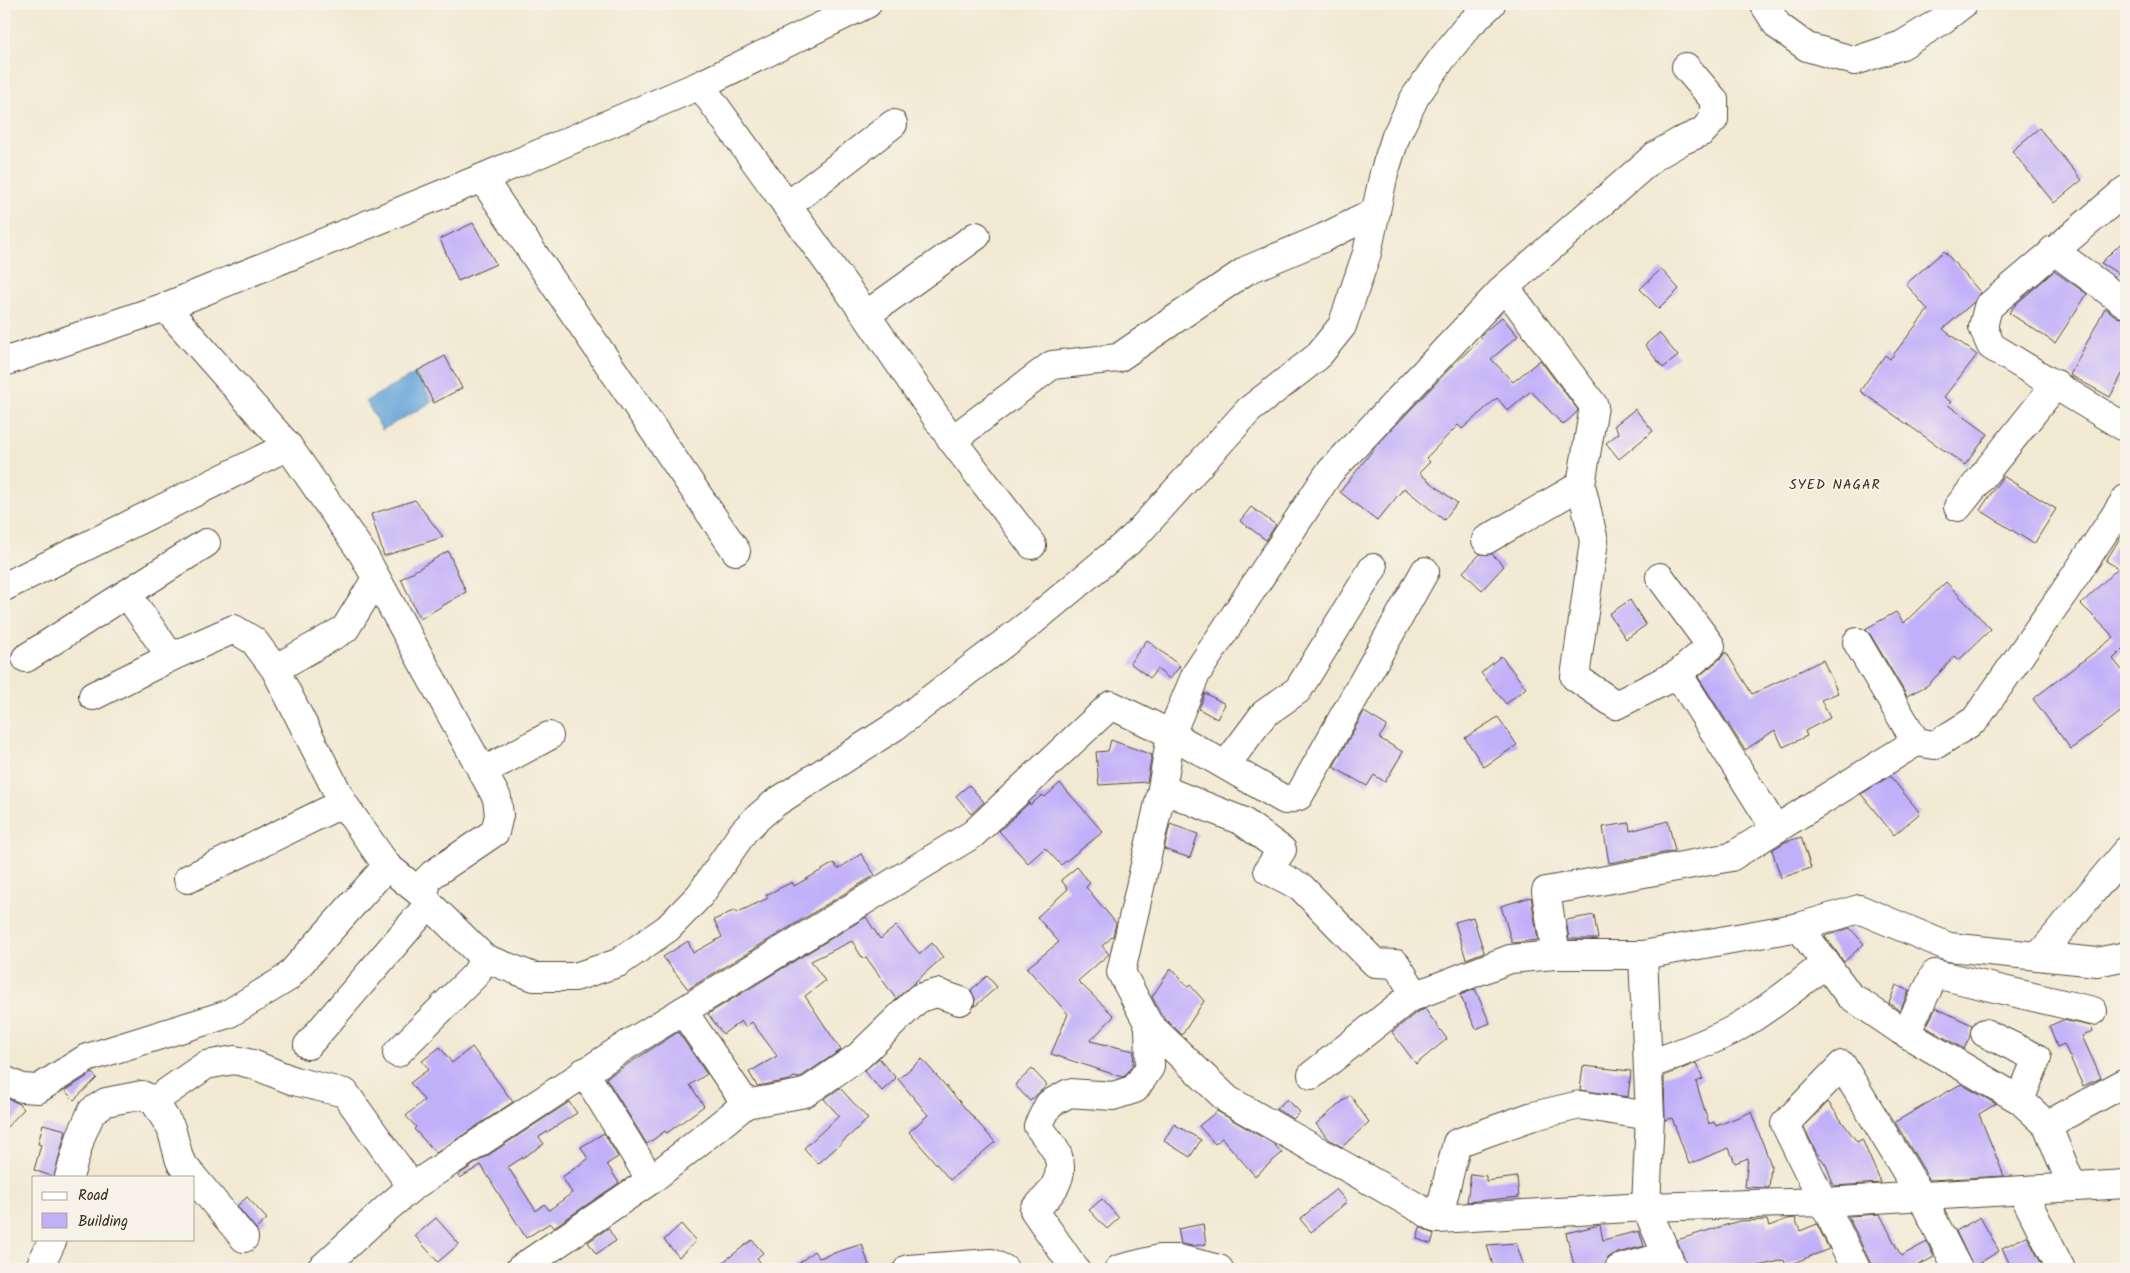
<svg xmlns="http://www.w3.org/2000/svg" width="2130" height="1273" font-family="Kalam,sans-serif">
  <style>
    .water { fill: #67a5d9; stroke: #51687c }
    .building { fill: #c0aff9 }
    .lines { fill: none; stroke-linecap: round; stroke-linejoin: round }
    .minor-casing { stroke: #564739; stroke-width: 30 }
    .minor { stroke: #fff; stroke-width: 28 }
    .labels { text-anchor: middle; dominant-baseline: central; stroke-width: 4; stroke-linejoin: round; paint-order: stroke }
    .neighbourhood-label { font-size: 14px; letter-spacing: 1px; fill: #3b2a1e; stroke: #f7f3e8 }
  </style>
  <rect width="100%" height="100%" fill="#f7f3e8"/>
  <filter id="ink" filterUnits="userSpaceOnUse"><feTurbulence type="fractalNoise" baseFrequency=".02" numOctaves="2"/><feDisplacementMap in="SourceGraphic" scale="10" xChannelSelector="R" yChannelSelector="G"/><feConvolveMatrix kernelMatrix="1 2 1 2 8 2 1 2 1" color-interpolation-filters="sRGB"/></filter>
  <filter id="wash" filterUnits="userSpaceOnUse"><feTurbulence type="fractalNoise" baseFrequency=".0096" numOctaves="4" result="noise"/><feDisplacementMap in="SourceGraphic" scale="20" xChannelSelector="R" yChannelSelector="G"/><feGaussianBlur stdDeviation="1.12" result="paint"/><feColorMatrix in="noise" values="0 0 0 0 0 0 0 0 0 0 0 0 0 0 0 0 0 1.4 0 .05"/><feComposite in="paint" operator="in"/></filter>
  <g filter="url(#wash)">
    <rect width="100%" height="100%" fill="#f2e9d3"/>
    <!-- water -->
    <path class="water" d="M416,373l16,29 -50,28 -16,-29z"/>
    <g id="blocks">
      <!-- building -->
      <g class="building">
        <path d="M2039,128l43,52 -28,23 -42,-52z"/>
        <path d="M473,223l23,41 -38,17 -18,-42z"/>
        <path d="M2126,238v40l-25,-15z"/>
        <path d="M1944,251l37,42 -7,9 -31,27 34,26 -33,42 7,5 -3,3 40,29 -23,31 -105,-74 25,-36 5,4 38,-49 -22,-26z"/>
        <path d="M1661,269l18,20 -20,20 -19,-20z"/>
        <path d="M2054,271l33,23 -32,49 -46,-30 6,-8z"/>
        <path d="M2105,308l12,9 9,2v48l-16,30 -40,-22z"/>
        <path d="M1502,317l16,19 -27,23 22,23 27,-22 38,50 -1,2 -14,13 -32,-34 -23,20 -11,-13 -35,31 -4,-4 -32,33 4,4 -11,11 38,30 -13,17 -40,-32 -27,33 -37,-29 36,-46 78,-82 28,-26 -2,-2 3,-3z"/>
        <path d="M1659,333l19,23 -15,12 -18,-23z"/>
        <path d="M445,356l17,32 -28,15 -17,-32z"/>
        <path d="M1635,409l18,22 -34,28 -13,-16 13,-10 -5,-7z"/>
        <path d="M2003,476l53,33 -22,35 -54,-34z"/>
        <path d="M415,500l28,37 -59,19 -13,-42z"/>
        <path d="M1251,507l25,18 -10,15 -26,-19z"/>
        <path d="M2126,528v121l-1,-2 -12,12 13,16v33l-55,41 -38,-50 81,-62 -33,-33 37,-36 -12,-7z"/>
        <path d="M448,551l18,41 -46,27 -19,-40z"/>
        <path d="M1480,554h12l12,12 -22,24 -19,-18z"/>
        <path d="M1946,582l45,47 -32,31 -4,-4 -27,29 -21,11 -37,-62 -5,-5 31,-17 8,11z"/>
        <path d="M1630,600l16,25 -20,14 -17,-25z"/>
        <path d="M1147,640l33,26 -10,13 -13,-10 -7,9 -20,-15z"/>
        <path d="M1726,652l26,42 71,-34 15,33 -17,7 9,18 -25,13 2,5 -24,11 -8,-17 -30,20 -47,-73 23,-19z"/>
        <path d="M1501,656l25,32 -20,16 -25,-31z"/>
        <path d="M1205,693l20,11 -8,15 -18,-10z"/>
        <path d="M1364,712l23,14 -8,12 24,14 -18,30 -11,-7 -7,11 -34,-19z"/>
        <path d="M1498,717l19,28 -33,22 -19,-29z"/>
        <path d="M1111,740l41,15 -5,27 -48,3 -3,-33 12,-1z"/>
        <path d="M1890,776l30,37 -26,22 -33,-41z"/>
        <path d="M1060,783l43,49 -42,33 -16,-17 -17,15 -29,-32 30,-28 1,2 12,-10 3,2z"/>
        <path d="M969,785l15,17 -13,12 -15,-18z"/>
        <path d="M1668,821l7,30 -66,12 -6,-36 26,-4 1,8z"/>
        <path d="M1170,824l28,10 -8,24 -26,-9z"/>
        <path d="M1801,837l10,31 -30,10 -9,-28 13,-8z"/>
        <path d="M861,854l14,21 -187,114 -25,-32 25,-16 5,12 29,-16 -8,-17 21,-10 1,3 32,-15 -2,-3 26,-13 2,4 40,-23 4,6z"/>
        <path d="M1077,867l13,16 -4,4 30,36 -3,13 -11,10 7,8 -31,27 36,35 -24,25 44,10 -1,14 -8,11 -3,1 -71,-23 17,-40 -41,-46 32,-26 -22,-25 31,-28 -7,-9z"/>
        <path d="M1531,897l7,43 -26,3 -11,-37z"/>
        <path d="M1594,915l4,24h-29l-3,-19z"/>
        <path d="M866,917l14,22 16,-13 24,28 12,-11 11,14 -47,42 -30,-42 -3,2 -11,-18 -41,20 14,20 -20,15 36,54 -42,28 -5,-1 -4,3 -33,6 -8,-14 28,-16 -25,-34 -7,5 -4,-6 -18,13 -15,-20z"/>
        <path d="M1473,917l11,35 -18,7 -11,-37z"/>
        <path d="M1850,928l14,16 -20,18 -19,-26z"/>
        <path d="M1171,968l17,19 2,-2 14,16 -22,34 -20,-20 -10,-18z"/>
        <path d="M987,976l10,11 -23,20 1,-8 -4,-9z"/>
        <path d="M1896,985l13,6 -9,20 -11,-8z"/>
        <path d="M1475,989l15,34 -14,6 -16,-34z"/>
        <path d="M1936,1008l36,17 -2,11 -6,13 -38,-22z"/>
        <path d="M1425,1009l22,30 -31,25 -24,-32 25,-20z"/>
        <path d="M2063,1020l28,6 2,6 -11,4 19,42 -18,8 -19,-42 -7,3 -8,-21z"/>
        <path d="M678,1032l29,42 -17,11 14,21 -37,27 -2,-2 -18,13 -41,-66z"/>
        <path d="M440,1047l12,16 20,-16 41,55 -77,51 -22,-24 2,-2 -10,-11 18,-16 -14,-17 19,-14 -7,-8z"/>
        <path d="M879,1058l17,20 -14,13 -18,-20z"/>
        <path d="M922,1059l73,83 -45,38 -41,-48 19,-17 -30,-36z"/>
        <path d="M1696,1063l7,16 -7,3 13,42 5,-2 2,4 35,-14 20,53 -2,23 -24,-1 3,-29 -13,5 -6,-15 -40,16 -17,-46 -7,2 -1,-44z"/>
        <path d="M1583,1066l48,5 -3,26 -48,-7z"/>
        <path d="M1032,1069l15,16 -17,16 -15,-16z"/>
        <path d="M92,1073l5,5 -23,22 -9,-9z"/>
        <path d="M1961,1084l35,20 -17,10 25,62 -74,4 -35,-58z"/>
        <path d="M840,1088l28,31 -50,45 -14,-16 35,-32 -15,-17z"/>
        <path d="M1350,1095l19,27 -27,25 -15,-9 -11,-14z"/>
        <path d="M4,1097l14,6 6,6 -20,21z"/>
        <path d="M1287,1099l13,13 -7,7 -17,-10z"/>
        <path d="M569,1102l8,11 -38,24 5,7 -36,23 28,44 8,-7 5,6 23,-17 -10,-16 26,-18 -7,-12 23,-14 14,24 -11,7 12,19 -65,44 -4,-4 -24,15 -45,-73 -21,13 -2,-3z"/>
        <path d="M1828,1102l29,40 5,-3 19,44 -47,3 -8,-21 -10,-13 -12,-25z"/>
        <path d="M1217,1111l57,33 8,9 -27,23 -33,-38 -7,6 -16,-18z"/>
        <path d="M43,1124l23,6 -12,47 -20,-7 7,-25 -3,-1z"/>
        <path d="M1174,1124l27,16 -11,17 -26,-16z"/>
        <path d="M1471,1174l15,2v5l31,-4 2,20 -52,5z"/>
        <path d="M1336,1189l11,13 -36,30 -11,-13z"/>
        <path d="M247,1197l20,22 -11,10 -19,-23z"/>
        <path d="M1102,1199l17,19 -12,11 -18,-19z"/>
        <path d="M1880,1214l21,42 26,-14 7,15 -23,12h-39l-2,-7 -22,-46z"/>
        <path d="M1980,1217l19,34 -26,16 -17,-36z"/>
        <path d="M436,1218l23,26 -21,18 -23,-26z"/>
        <path d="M1795,1218l5,13 17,-7 12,25 -43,17 -2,-6 -37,9h-59l-11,-29 62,-19 28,-1 2,6 18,-7z"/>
        <path d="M681,1224l15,17 -17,16 -15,-17z"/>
        <path d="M1203,1224l3,20 -13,2 -12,-2 -3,-15z"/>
        <path d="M1600,1225l3,15 36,-9 5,15 -30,8 -6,4 -4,11h-29l-9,-36z"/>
        <path d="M1420,1227l14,7 -3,10 -14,-5z"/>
        <path d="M608,1228l8,13 -20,13 -8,-12z"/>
        <path d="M2027,1236l17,33h-36l3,-2 -9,-19z"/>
        <path d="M752,1240l11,13 -6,5 8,11h-51z"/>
        <path d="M1516,1243l9,26h-31l-7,-24z"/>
        <path d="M862,1244l8,25h-78l22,-18 5,7z"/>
      </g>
    </g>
  </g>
  <g filter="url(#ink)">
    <use href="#blocks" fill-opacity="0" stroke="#564739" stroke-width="1"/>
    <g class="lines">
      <!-- minor casing -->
      <g class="minor-casing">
        <g id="minor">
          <path d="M1764,4l14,22 29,21 48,14 47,-16 39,-24 22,-17"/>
          <path d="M1686,67l28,33v19l-12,13 -21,9 -26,15 -150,131 -176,186 -133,201 -25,60 -9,55 -41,183 28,53 79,75 210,119 208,-12 178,-5 302,-18"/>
          <path d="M700,85l166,230 86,125 80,105"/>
          <path d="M482,178l254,373"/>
          <path d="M2126,190l-138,117 -5,20 8,19 135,82"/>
          <path d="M787,206l106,-82"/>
          <path d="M2053,250l73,54"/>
          <path d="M1505,287l89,119 -13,79 13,56 -19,136 41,28 62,-31 97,154"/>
          <path d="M165,307l123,139 75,108 134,244 2,17 -4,17 -62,42 -6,6 -3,16"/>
          <path d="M866,315l110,-79"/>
          <path d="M4,362l161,-55 317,-129 218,-93 167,-81"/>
          <path d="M952,440l100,-75 66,-7 129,-88 76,-32 53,-26"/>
          <path d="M1958,507l98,-123"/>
          <path d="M1486,540l95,-55"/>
          <path d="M1660,577l51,69 -33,28"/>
          <path d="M4,587l284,-141"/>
          <path d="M127,594l44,63"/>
          <path d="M1857,642l59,100"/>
          <path d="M26,658l180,-115"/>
          <path d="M275,669l70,-40 31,-50"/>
          <path d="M93,696l78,-39 63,-28 20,12 21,28 68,134 44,63 37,30 5,8 55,54 50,19h41l43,-14 50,-35 32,-33 44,-64 11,-11 20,-17 119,-76 134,-102 106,-88 115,-127 68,-53 25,-31 25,-73 17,-80 12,-37 19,-39 26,-37 26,-33 24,-23"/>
          <path d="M1226,765l38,-51 34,-24 75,-122"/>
          <path d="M482,772l67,-36"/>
          <path d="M1162,789l80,32 40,29 -14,20 33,17 74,76 21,1 20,32"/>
          <path d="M188,879l155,-76"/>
          <path d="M1799,927l50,68 51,35 120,70 27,25 25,61"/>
          <path d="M1556,955l-10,-64 185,-34 185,-115 19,3 40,-25 90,-129 61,-92"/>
          <path d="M1643,955l7,161 -4,91 27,62"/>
          <path d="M2039,956l87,-105"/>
          <path d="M683,1011l63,93"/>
          <path d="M1906,1033l29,-59 158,37"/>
          <path d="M1985,1033l52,25 -17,42"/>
          <path d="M308,1045l121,-141"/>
          <path d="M397,1053l79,-79 8,-16"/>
          <path d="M1648,1065c29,-11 58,-21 85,-35 33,-19 63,-43 93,-67"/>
          <path d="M584,1072l67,108"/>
          <path d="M1312,1075l97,-77 101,-39 46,-4h87l156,-28 60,-18 90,38 148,15 29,-6"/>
          <path d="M4,1080l18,8 16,1 49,-31 141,-44 59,-36 100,-112"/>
          <path d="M154,1101l17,27 9,33 13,16"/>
          <path d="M2047,1125l79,-43"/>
          <path d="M69,1177l12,-41 11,-25 14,-9 36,-7 12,6 52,-36 28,-5 18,4 42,17 51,12 67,94"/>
          <path d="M194,1178l50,60"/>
          <path d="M2022,1191l39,78"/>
          <path d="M1438,1219l19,-76 76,-27 47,-11 70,11"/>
          <path d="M39,1269l14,-30"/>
          <path d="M321,1269l65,-60 26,-22 215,-142 346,-211 138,-129 60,29 114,66 14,-4 126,-225"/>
          <path d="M520,1269l131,-89 95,-76 59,-11 54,-37 60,-58 18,-5 23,8"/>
          <path d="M908,1269l83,-6 13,6"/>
          <path d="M1075,1269l-41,-59c15,-14 32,-31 24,-54 -3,-10 -14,-21 -20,-30l11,-22 20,-11 44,3 22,-7 15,-22 -1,-42"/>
          <path d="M1119,1269l40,-10h20l40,10"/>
          <path d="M1619,1269l47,-13"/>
          <path d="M1856,1269l-71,-145 57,-59 79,131 37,73"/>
        </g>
      </g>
      <!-- minor -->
      <use href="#minor" class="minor"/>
    </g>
  </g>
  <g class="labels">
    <!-- neighbourhood labels -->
    <g class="neighbourhood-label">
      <text x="1835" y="485">SYED NAGAR</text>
    </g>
  </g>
  <!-- margin -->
  <rect width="2130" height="1273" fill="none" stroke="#f7f3e8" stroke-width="20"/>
  <!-- legend -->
  <rect x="32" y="1176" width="162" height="65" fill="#f7f3e8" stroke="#aca397"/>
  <rect x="42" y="1192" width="25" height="8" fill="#ffffff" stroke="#aca397"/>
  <text x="78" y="1200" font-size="15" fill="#3b2a1e">Road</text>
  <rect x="42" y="1213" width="25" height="15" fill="#c0aff9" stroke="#aca397"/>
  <text x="78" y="1226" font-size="15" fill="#3b2a1e">Building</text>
</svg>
